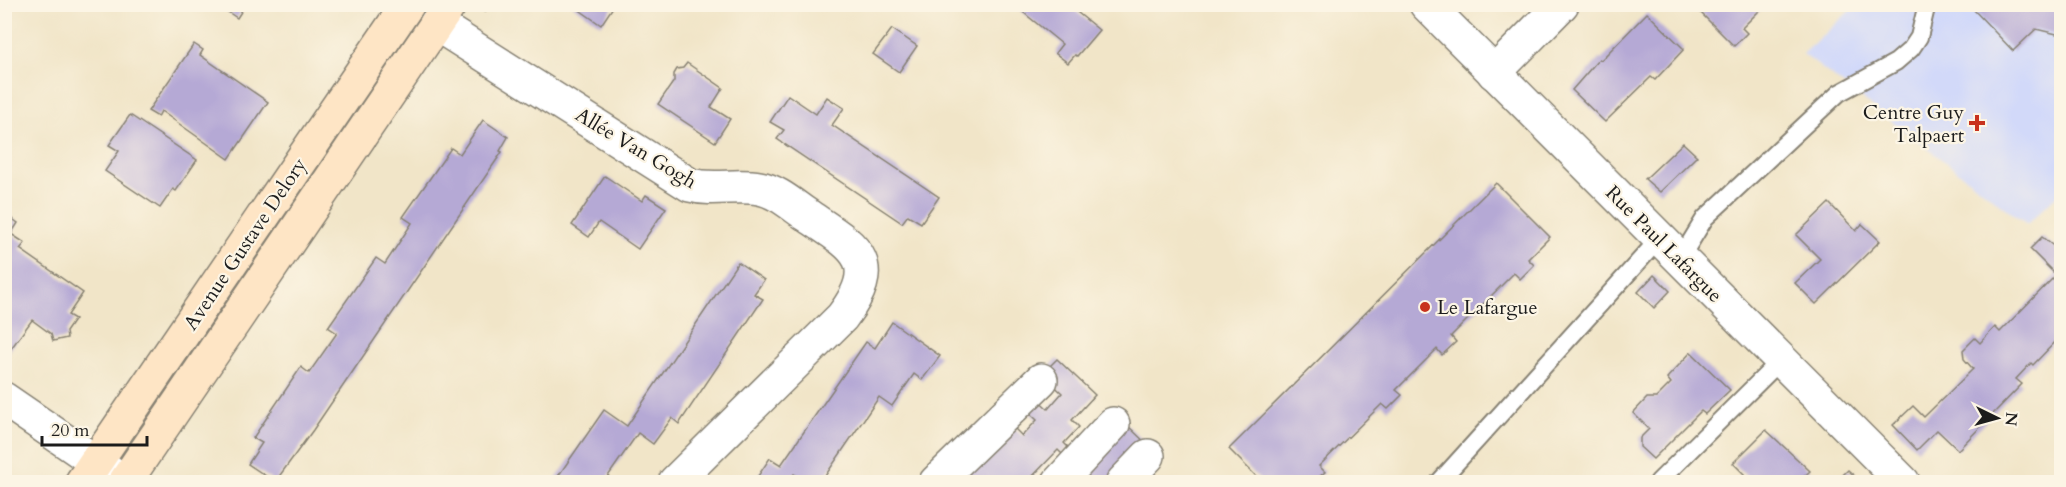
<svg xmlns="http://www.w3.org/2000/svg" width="2066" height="487" font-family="Cardo,serif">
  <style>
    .built { fill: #d2d9f9 }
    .building { fill: #b5a9d5 }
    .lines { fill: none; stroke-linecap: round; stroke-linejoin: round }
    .lane-casing { stroke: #868072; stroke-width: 20 }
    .street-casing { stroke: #868072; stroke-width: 36 }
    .secondary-casing { stroke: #868072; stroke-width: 36 }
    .path { stroke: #868072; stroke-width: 4; stroke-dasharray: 1.5 4.5; stroke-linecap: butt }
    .lane { stroke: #fff; stroke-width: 16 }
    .street { stroke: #fff; stroke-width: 33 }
    .secondary { stroke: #fee5c5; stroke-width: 33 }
    .poi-dot { fill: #c8321e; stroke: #fcf5e5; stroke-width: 2 }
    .labels { text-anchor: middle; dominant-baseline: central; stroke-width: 4.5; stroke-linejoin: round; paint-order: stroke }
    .poi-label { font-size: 20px; fill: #1c1c1c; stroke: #fcf5e5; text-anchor: end }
    .street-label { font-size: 20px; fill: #1c1c1c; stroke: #fcf5e5 }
  </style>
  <rect width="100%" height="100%" fill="#fcf5e5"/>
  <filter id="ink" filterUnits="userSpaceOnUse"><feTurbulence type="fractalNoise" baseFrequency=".0167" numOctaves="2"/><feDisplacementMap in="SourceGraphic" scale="12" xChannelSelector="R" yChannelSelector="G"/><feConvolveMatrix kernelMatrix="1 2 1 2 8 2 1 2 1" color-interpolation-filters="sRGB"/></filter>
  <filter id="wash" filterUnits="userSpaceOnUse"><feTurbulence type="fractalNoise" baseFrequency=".008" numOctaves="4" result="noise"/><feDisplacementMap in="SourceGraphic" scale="24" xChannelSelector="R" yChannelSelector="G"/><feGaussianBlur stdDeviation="1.35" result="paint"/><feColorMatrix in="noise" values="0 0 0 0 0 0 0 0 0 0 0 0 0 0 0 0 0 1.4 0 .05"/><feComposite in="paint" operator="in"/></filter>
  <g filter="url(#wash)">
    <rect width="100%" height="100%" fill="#f1e5c8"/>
    <!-- built -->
    <path class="built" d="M1856,5h205v186l-34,33 -224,-170z"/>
    <g id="blocks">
      <!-- building -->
      <g class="building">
        <path d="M216,4h30l-9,14z"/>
        <path d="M571,4h44l-14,21z"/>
        <path d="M1013,4h54l32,26 -22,26 -2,-1 -7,8 -13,-10 7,-9z"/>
        <path d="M1692,4h74l-24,24 5,5 -13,13z"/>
        <path d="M1977,4h84v31l-25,-6 -23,22 -40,-42z"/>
        <path d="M1647,13l37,36 -29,31 -4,-3 -46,45 -33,-32 27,-31 2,1z"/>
        <path d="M892,29l25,17 -18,26 -26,-18z"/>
        <path d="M194,44l9,6 -3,5 68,47 -39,57 -68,-48 -3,6 -10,-6z"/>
        <path d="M687,63l36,25 -12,19 19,12 -15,23 -57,-38 16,-23v-7l3,-5 6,-1z"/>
        <path d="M788,95l28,19 11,-17 17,11 -12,17 107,72 -18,26 -13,-8 -6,8 -125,-84 7,-9 -14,-8z"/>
        <path d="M130,115l67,45 -21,31 -3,-2 -13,19 -55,-37 14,-20 -10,-6z"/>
        <path d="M483,120l25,17 -8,14 2,1 -189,278 -38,52 -27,-18 14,-21 -9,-5 48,-71 8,6 28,-40 -9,-6 48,-69 9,6 27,-41 -9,-6 48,-69 9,6z"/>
        <path d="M1683,143l14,13 -37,36 -15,-13z"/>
        <path d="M605,176l37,25 4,-6 20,13 -28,41 -39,-27 -10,15 -17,-12z"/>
        <path d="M1496,183l54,54 -22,22 6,6 -14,14 -6,-6 -63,63 5,6 -14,13 -5,-6 -41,41 6,5 -14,14 -6,-5 -63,62 6,6 -12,10h-6l-2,-2 -3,2h-40l-33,-33z"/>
        <path d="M1829,203l27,28 6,-7 18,17 -64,63 -21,-21 25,-24 -24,-24z"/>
        <path d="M4,213l14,10 -7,11 14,9 -5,6 63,44 -15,22 7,4 -9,13 1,6 -14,3 -2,-7 -19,-14 -25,34 -3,-2z"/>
        <path d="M2042,237l19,15v84l-28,29 -2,-2 -15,16 6,5 -64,66 -21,-20 -20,20 -24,-25 20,-19 11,11 49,-48 -9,-10 -1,-9 12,-12 5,5 15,-16 5,5 56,-57 -26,-26z"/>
        <path d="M738,262l26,18 -10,14 9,5 -84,125 -7,-6 -19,26 -15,-11 -34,49h-50l50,-72 23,16z"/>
        <path d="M1654,275l16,16 -16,17 -16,-16z"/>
        <path d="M892,322l48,34 -18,24 -8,-6 -22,32 -13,-9 -58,85h-14l-13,-8 -5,8h-35l16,-24 11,7 85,-123 9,6z"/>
        <path d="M1691,352l39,38 -25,24 -4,-3 -48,48 -13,-12v-9l9,-9 -16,-16 14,-15h9l15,-15 -4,-5z"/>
        <path d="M1057,359l38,36 -23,25 7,7 -15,16 4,4 -6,7 -4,-4 -31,32h-74l53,-62 16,16 15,-16 -17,-16 11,-11 17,16 14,-16 -20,-19z"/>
        <path d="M1126,424l25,24 -33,34h-47z"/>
        <path d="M1766,430l44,41 -12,11h-46l-19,-19z"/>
        <path d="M1848,470l13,12h-25z"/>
      </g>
    </g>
  </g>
  <g filter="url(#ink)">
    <use href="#blocks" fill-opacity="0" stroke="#868072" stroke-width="1.5"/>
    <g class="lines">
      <!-- lane casing -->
      <g class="lane-casing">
        <g id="lane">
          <path d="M1680,259l25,-41 134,-125 57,-31 15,-13 8,-12 8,-33"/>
          <path d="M1439,482l221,-244"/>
          <path d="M1658,482l122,-121"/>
        </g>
      </g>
      <!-- street casing -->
      <g class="street-casing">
        <g id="street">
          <path d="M1426,4l477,478"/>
          <path d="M436,24l254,161c23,6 46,-1 69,3 18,3 33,17 48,27 46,31 78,45 35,102l-167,165"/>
          <path d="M1494,73l68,-69"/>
          <path d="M4,399l121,83"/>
          <path d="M936,482l105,-102"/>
          <path d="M1059,482l54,-58"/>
          <path d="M1123,482l25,-26"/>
        </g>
      </g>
      <!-- secondary casing -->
      <g class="secondary-casing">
        <g id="secondary">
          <path d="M82,482l326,-478"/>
          <path d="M125,482l325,-478"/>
        </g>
      </g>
      <!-- path -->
      <path class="path" d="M484,12l5,-8"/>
      <!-- lane -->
      <use href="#lane" class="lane"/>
      <!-- street -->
      <use href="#street" class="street"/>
      <!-- secondary -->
      <use href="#secondary" class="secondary"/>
    </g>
  </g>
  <!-- markers -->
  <g class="poi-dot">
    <path d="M1974 114h6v6h6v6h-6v6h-6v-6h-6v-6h6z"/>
    <circle cx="1425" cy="307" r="6"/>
  </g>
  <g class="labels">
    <!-- poi labels -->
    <g class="poi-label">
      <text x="1964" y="112">Centre Guy<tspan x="1964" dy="23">Talpaert</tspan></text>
      <text x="1437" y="307" text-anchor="start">Le Lafargue</text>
    </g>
    <!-- street labels -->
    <g class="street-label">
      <text transform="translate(636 148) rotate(31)">Allée Van Gogh</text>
      <text transform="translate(245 244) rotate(-56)">Avenue Gustave Delory</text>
      <text transform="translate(1664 244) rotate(45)">Rue Paul Lafargue</text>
    </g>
  </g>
  <!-- margin -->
  <rect width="2066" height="487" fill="none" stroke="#fcf5e5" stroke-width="24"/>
  <!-- north arrow -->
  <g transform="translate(1997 418) rotate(95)" stroke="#fcf5e5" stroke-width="4.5" paint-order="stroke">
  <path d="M0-4.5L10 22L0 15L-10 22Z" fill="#1c1c1c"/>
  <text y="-9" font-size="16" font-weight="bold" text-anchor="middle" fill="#1c1c1c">N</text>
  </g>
  <!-- scale -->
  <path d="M42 436v9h105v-9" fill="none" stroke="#1c1c1c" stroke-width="3"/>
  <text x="51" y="436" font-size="18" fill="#1c1c1c" stroke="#fcf5e5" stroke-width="4.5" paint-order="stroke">20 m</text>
</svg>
